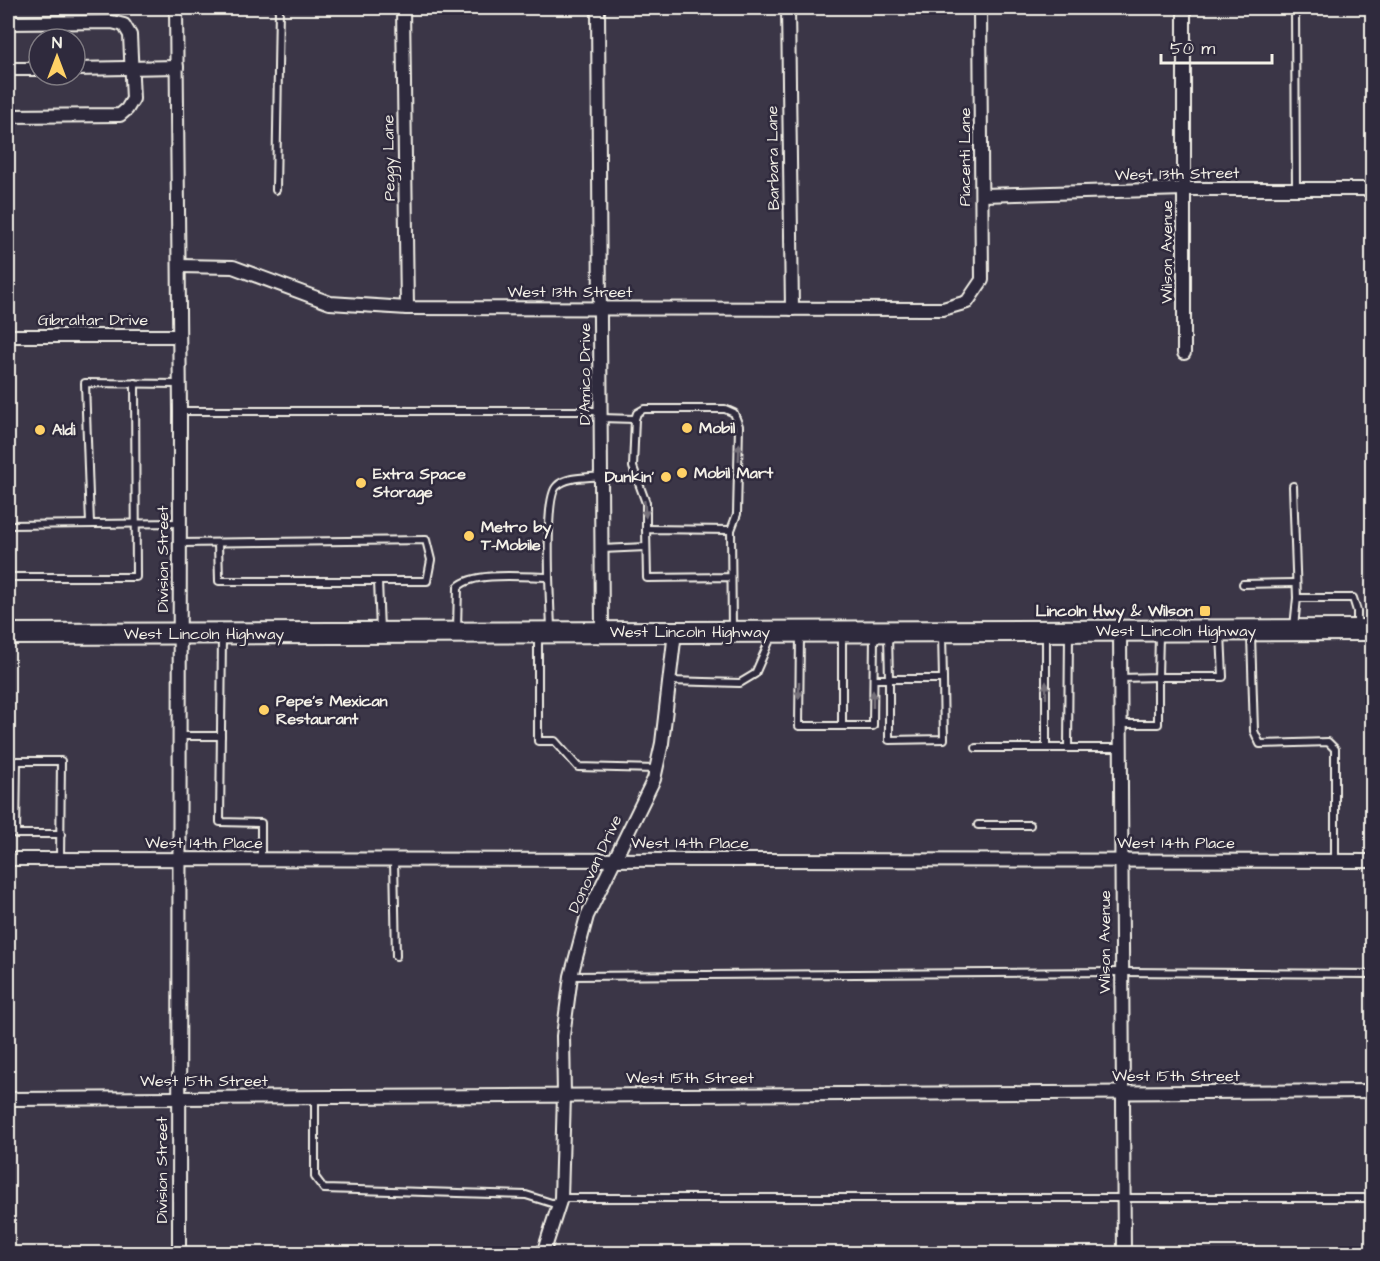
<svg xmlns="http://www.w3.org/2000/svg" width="1380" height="1261" font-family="'Architects Daughter',sans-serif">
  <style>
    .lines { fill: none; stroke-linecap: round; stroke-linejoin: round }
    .lane-casing { stroke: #f4f1e8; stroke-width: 10 }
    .street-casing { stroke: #f4f1e8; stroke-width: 16 }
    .primary-casing { stroke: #f4f1e8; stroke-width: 24 }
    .lane { stroke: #2f2a3d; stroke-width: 6 }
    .street { stroke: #2f2a3d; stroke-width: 12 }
    .primary { stroke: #2f2a3d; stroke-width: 20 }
    .oneway { fill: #747079 }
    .poi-dot { fill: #ffd166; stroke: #2f2a3d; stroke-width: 2 }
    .labels { text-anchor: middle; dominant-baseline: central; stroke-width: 5; stroke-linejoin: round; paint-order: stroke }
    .street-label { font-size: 16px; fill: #f4f1e8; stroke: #2f2a3d }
    .poi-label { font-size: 16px; font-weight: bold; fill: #f4f1e8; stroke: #2f2a3d; text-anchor: start }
  </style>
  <rect width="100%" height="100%" fill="#3b3647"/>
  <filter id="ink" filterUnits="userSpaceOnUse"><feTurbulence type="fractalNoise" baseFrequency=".0167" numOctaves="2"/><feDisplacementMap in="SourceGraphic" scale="12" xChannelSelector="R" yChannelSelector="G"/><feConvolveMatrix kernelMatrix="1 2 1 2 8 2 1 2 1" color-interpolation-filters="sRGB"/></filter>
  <g filter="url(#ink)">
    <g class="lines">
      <!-- lane casing -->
      <g class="lane-casing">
        <g id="lane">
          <path d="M1295,8l1,181"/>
          <path d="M276,190l3,-182"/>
          <path d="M180,411h421"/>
          <path d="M601,418l34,1"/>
          <path d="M1293,486l4,112 -3,29"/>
          <path d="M90,524l-5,-141 94,1"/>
          <path d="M8,525l172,-2"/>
          <path d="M646,529v-26l-13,-36 2,-48 2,-6 7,-4h81l9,4 5,13 -2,88 -6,16"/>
          <path d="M180,543l246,-3 5,20 -4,21h-49l2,49"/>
          <path d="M218,543l1,38h159"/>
          <path d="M602,549l44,-2"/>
          <path d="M8,563l2,68"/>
          <path d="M8,577h128l-1,-194"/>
          <path d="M549,577c0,-17 -3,-82 8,-91 10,-10 31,-8 45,-10"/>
          <path d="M731,577l-84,1 -1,-49 85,1 1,99"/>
          <path d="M1243,584l53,-1"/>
          <path d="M1297,598h56l4,13v16"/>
          <path d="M457,629l1,-42c15,-16 69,-10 91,-10l2,52"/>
          <path d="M538,634v107h17l23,26 78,2"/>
          <path d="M800,635l-1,91h43v-93"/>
          <path d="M888,635l1,44h54l-1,-45"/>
          <path d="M1251,635l3,96 6,13 68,-2 7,7v111"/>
          <path d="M222,637l-2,185 41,1v36"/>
          <path d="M1121,678l37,-1 1,-42"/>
          <path d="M874,679h15v61l55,-1 -1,-60"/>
          <path d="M669,681l71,2 15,-9 17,-39"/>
          <path d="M1121,724h37v-47h65l-2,-44"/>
          <path d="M842,726h31l1,-91"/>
          <path d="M180,736h41"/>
          <path d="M976,748h144"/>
          <path d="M1046,748v-114"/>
          <path d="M1068,748l1,-114"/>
          <path d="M978,825h52"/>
          <path d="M60,859l1,-98h-44l-1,73h45"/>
          <path d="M394,860l2,96"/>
          <path d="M572,976l550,-4 250,2"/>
          <path d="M315,1098v79l9,12 202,6 32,10"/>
          <path d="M561,1198h811"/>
        </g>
      </g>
      <!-- street casing -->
      <g class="street-casing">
        <g id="street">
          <path d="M176,8l4,403 -1,843"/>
          <path d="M403,8l4,300"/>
          <path d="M598,8l4,625"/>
          <path d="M788,8l4,301"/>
          <path d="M8,23l104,-1 12,3 6,10 3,64 -6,10 -7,6 -112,1"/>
          <path d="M8,69h31"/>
          <path d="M75,69l102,-2"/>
          <path d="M983,195l201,-6h188"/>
          <path d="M179,266l54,1 97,36 77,5 536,1 24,-7 15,-22 -2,-272"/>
          <path d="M8,336h171"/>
          <path d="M1184,353v-345"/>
          <path d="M1120,631l4,623"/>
          <path d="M8,859l1364,2"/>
          <path d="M8,1099l1364,-8"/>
          <path d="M543,1254l18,-56 3,-103 -1,-59 8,-60 16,-60 67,-137 8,-36 13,-111"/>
        </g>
      </g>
      <!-- primary casing -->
      <g class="primary-casing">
        <path id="primary" d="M8,634l1364,-4"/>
      </g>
      <!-- lane -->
      <use href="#lane" class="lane"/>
      <!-- street -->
      <use href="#street" class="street"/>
      <!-- primary -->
      <use href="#primary" class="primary"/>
    </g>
    <!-- one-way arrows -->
    <defs><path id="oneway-solid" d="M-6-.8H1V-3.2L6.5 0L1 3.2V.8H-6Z" transform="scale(1.5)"/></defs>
    <g class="oneway">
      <use href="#oneway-solid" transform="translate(739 452) rotate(-88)"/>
      <use href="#oneway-solid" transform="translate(645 509) rotate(85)"/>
      <use href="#oneway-solid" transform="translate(799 690) rotate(91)"/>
      <use href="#oneway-solid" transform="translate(1046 690) rotate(-90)"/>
      <use href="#oneway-solid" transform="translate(873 699) rotate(-90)"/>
    </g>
  </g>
  <!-- markers -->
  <g class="poi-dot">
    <circle cx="687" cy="428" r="6"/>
    <circle cx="40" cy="430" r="6"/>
    <circle cx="682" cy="473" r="6"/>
    <circle cx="666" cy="477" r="6"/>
    <circle cx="361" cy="483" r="6"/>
    <circle cx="469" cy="536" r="6"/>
    <rect x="1199" y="605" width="12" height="12" rx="3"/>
    <circle cx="264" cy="710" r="6"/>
  </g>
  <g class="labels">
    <!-- street labels -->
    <g class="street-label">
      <text transform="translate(965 157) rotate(-90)">Piacenti Lane</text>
      <text transform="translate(389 158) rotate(-91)">Peggy Lane</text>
      <text transform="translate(773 158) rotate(-91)">Barbara Lane</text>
      <text transform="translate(1177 174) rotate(-1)">West 13th Street</text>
      <text transform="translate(1167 252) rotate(-90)">Wilson Avenue</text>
      <text x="570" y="292">West 13th Street</text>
      <text x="93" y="320">Gibraltar Drive</text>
      <text transform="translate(585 374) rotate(-90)">D'Amico Drive</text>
      <text transform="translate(163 559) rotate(-90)">Division Street</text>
      <text x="1176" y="631">West Lincoln Highway</text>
      <text x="690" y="632">West Lincoln Highway</text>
      <text x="204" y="634">West Lincoln Highway</text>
      <text x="204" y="843">West 14th Place</text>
      <text x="690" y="843">West 14th Place</text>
      <text x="1176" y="843">West 14th Place</text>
      <text transform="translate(595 864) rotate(-65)">Donovan Drive</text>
      <text transform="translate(1105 942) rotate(-90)">Wilson Avenue</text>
      <text x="1176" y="1076">West 15th Street</text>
      <text x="690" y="1078">West 15th Street</text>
      <text x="204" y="1081">West 15th Street</text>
      <text transform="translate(162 1170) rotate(-90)">Division Street</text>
    </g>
    <!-- poi labels -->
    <g class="poi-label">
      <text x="699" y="428">Mobil</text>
      <text x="52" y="430">Aldi</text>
      <text x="694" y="473">Mobil Mart</text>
      <text x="373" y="474">Extra Space<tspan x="373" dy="18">Storage</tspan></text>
      <text x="654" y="477" text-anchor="end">Dunkin'</text>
      <text x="481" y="527">Metro by<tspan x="481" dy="18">T-Mobile</tspan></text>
      <text x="1193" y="611" text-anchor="end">Lincoln Hwy &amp; Wilson</text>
      <text x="276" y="701">Pepe's Mexican<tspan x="276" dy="18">Restaurant</tspan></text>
    </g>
  </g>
  <!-- margin -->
  <rect width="1380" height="1261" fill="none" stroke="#2f2a3d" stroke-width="30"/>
  <rect x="15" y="15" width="1350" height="1231" fill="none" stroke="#f4f1e8" stroke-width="2" filter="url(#ink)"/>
  <!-- north arrow -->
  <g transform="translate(57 57)"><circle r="28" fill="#2f2a3d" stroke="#7e7a81" stroke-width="1.5"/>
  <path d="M0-4.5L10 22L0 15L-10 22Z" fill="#ffd166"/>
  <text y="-9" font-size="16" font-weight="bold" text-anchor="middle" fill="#f4f1e8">N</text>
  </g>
  <!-- scale -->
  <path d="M1161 54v9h111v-9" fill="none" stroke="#f4f1e8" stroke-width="3"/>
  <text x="1170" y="54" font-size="18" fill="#f4f1e8" stroke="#2f2a3d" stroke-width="4.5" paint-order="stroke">50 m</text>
</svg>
